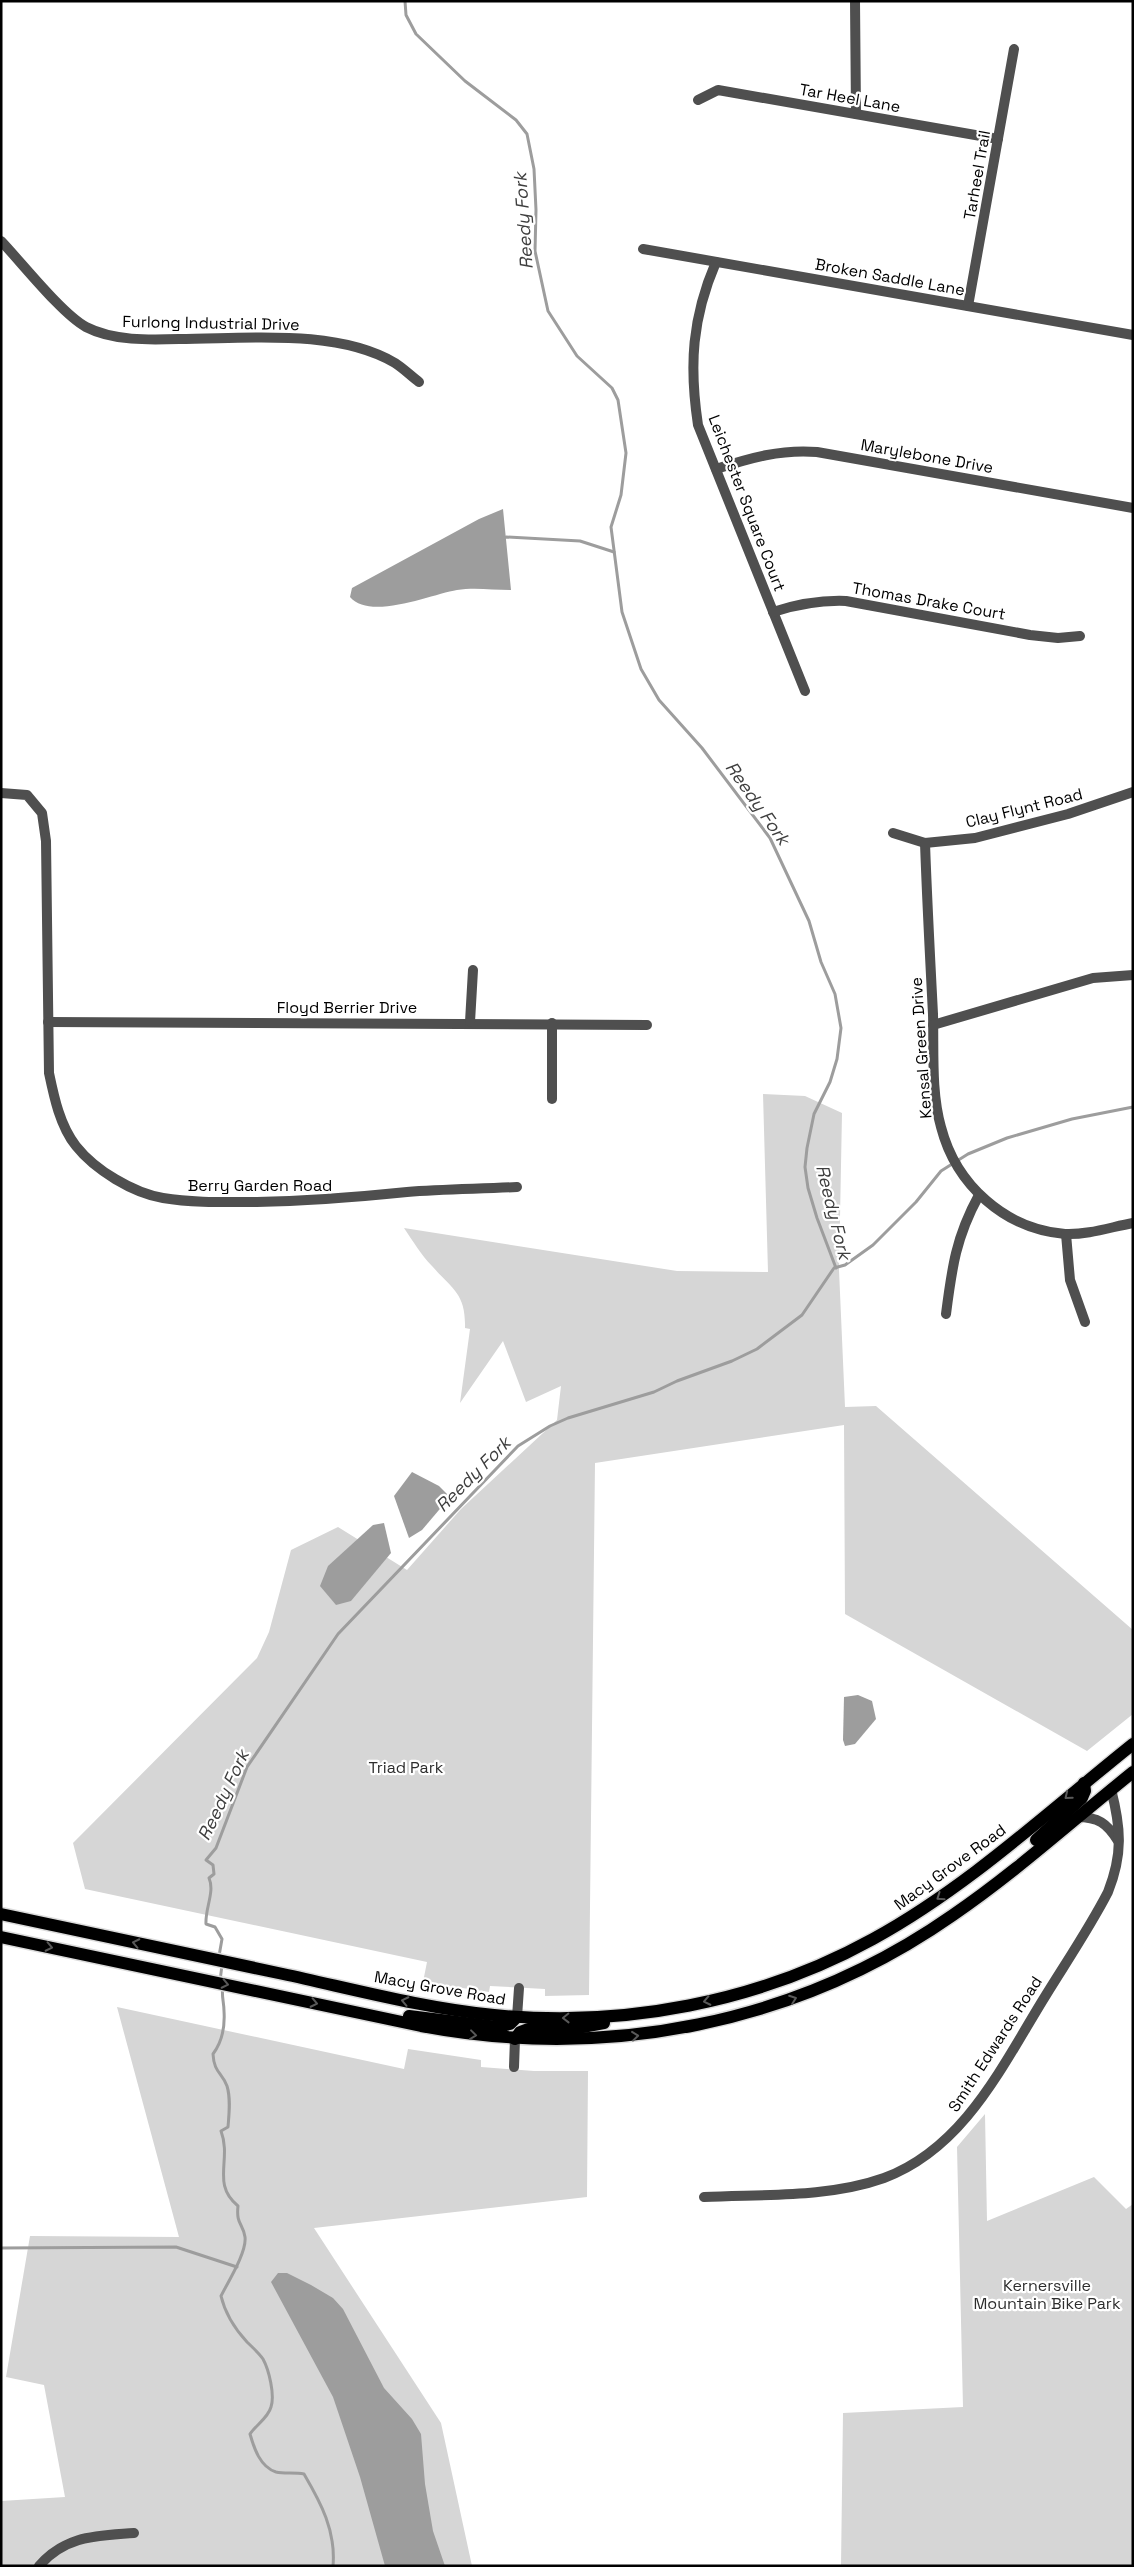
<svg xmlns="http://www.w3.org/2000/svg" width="1134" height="2567" font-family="'Space Grotesk',sans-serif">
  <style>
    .green { fill: #d6d6d6 }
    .water { fill: #9d9d9d }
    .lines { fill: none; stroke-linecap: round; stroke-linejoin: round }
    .stream { stroke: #9d9d9d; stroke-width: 3 }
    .major-casing { stroke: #dbdbdb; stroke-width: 15 }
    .minor { stroke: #4f4f4f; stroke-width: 10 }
    .major { stroke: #000; stroke-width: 12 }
    .oneway { stroke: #595959 }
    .labels { text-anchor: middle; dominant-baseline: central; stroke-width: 4.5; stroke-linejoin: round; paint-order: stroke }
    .street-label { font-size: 16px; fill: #000; stroke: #fff }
    .park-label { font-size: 16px; fill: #2d2d2d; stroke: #fff }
    .water-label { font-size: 18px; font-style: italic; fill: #3e3e3e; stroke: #fff }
  </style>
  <rect width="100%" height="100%" fill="#fff"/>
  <!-- green -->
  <g class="green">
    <path d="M763,1094l42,2 37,17 -3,157 6,137 31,-1 257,224v84l-46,37 -242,-137 -1,-189 -249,38 -6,532 -44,1v-7l-55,-3 -1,6 -66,-10 4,-20 -342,-73 -12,-46 184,-185 12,-26 22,-82 47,-23 69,43 54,-61 96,-89 4,-34 -35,16 -23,-61 -43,62 10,-74 -5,-1c1,-35 -13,-39 -33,-62 -11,-11 -19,-25 -28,-38l273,43 91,1z"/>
    <path d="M117,2007l287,62 4,-20 73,11v7l53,4h54l-1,126 -273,31 127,195 31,143h-471v-65l64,-4 -21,-112 -38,-8 24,-141 149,1z"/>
    <path d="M985,2114l2,107 107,-44 32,32 7,-5v362h-292l2,-153 120,-6 -6,-260z"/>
  </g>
  <!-- water -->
  <g class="water">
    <path d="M503,509l8,81c-18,0 -37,-3 -54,0 -25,4 -87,31 -107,7l2,-9 127,-69z"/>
    <path d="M412,1472l27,14 11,11 -28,33 -13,8 -15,-42z"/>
    <path d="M384,1523l7,30 -40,48 -15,4 -16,-19 8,-20 45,-41z"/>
    <path d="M858,1695l14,6 4,18 -21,25 -10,2 -2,-6 1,-43z"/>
    <path d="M278,2273h9l24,12 22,13 10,11 41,79 28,31 9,15 4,50 8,47 12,35h-60l-25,-89 -27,-80 -62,-115z"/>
  </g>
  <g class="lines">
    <!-- stream -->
    <g class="stream">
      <path d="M405,1l1,14 10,19 49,47 51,39 11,14 7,35 2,41 -1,41 13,60 29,45 35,32 6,12 8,53 -5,42 -10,32 11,85 19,57 18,31 43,48 68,90 39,83 12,41 14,32 6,34 -4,31 -7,23 -16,32 -7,34 -2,19 3,21 9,30 19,50"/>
      <path d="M502,539l4,-2 74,4 34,11"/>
      <path d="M219,1956l3,-17 -7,-12 -9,-3c-1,-16 9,-32 3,-46l5,-4 -1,-9 -7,-5 10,-12 31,-81 91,-133 180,-188 32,-20 18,-8 86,-26 23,-11 55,-20 25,-12 45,-34 32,-47 11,-3 28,-20 43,-43 25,-31 27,-17 39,-16 65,-19 61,-12"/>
      <path d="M220,1981l2,-16"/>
      <path d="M223,1986c-2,9 1,16 1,25 1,15 -2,31 -11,43 1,19 9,18 14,32 4,13 2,28 1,41l-7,4c11,29 -10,53 17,75 -2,19 5,17 7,31 2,15 -17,45 -24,59 4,17 14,33 26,46 5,5 12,11 16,17 6,11 12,36 8,48 -3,11 -15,18 -21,27 4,14 10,33 26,38 8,2 19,0 28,2 17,29 32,57 29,92"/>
      <path d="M1,2248l175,-1 61,20"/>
    </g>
    <!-- major casing -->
    <g class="major-casing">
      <g id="major">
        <path d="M1036,1840l46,-42 3,-7 -1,-8"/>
        <path d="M1,1914c94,20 188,40 282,60 70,15 140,34 211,41 129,13 265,-13 379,-76 95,-52 176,-128 260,-195"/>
        <path d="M1,1937l420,89c186,35 376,-2 532,-111 63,-43 120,-95 180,-143"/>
        <path d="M409,2016l88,11 13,-3 7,-7"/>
        <path d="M515,2039l5,-7 8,-3 49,-1 27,-5"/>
      </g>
    </g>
    <!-- minor -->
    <g class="minor">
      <path d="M855,1l1,113"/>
      <path d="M698,100l20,-10 280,49"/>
      <path d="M1,241c21,22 61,73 85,86 27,14 63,13 93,12 66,0 157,-11 216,24 8,5 16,13 24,19"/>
      <path d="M643,249l490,86"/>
      <path d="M716,262c-24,56 -27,103 -18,163l107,266"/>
      <path d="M968,306l46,-257"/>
      <path d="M716,469c34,-11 65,-20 101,-17l316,56"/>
      <path d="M773,612c25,-8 47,-12 73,-11l184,34 28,3 22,-2"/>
      <path d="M1,793l26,2 15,18 4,28 3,232c5,24 11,53 27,73 19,24 57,47 87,52 30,5 63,4 94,4 51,-1 100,-5 150,-10 37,-3 74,-3 110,-5"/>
      <path d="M893,833l32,10 50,-5 93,-24 65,-22"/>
      <path d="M925,843c2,57 5,114 8,171 1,37 -2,78 8,113 15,58 64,102 124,107 23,1 46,-7 68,-11"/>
      <path d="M48,1022l599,3"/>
      <path d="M470,1022l3,-52"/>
      <path d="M933,1025l160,-47 40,-3"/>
      <path d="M552,1099v-76"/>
      <path d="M1066,1234l4,46 15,42"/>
      <path d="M946,1314c6,-47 10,-77 33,-119"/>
      <path d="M1077,1817c21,0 30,6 41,24"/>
      <path d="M517,2017l2,-29"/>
      <path d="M514,2067l1,-28"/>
      <path d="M704,2197c58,-3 124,1 180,-19 81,-30 119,-114 162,-183 21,-34 44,-68 62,-103 15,-38 13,-64 3,-103"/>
      <path d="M39,2566c27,-31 58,-30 95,-33"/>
    </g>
    <!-- major -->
    <use href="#major" class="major"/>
  </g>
  <!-- one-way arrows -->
  <defs><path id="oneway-chevron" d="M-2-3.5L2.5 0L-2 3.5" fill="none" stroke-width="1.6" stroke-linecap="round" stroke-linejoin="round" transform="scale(1.25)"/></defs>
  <g class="oneway">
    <use href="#oneway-chevron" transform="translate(1068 1796) rotate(141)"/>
    <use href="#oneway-chevron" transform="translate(940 1897) rotate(145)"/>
    <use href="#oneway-chevron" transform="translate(136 1943) rotate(-168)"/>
    <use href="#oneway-chevron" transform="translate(49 1947) rotate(12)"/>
    <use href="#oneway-chevron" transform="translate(225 1984) rotate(12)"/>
    <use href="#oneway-chevron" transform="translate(793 1999) rotate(-20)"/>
    <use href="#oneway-chevron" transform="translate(405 2001) rotate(-168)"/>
    <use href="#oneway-chevron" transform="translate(707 2001) rotate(168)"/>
    <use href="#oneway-chevron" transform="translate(314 2003) rotate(12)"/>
    <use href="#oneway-chevron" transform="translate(566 2018) rotate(179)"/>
    <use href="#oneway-chevron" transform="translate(473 2035) rotate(7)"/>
    <use href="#oneway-chevron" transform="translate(635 2036) rotate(-6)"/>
  </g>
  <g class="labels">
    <!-- street labels -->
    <g class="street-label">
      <text transform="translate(850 98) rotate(10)">Tar Heel Lane</text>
      <text transform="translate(977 175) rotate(-80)">Tarheel Trail</text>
      <text transform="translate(890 277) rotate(10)">Broken Saddle Lane</text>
      <text transform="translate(211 323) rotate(1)">Furlong Industrial Drive</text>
      <text transform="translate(927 456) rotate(10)">Marylebone Drive</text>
      <text transform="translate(747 503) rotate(69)">Leichester Square Court</text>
      <text transform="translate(929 601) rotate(10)">Thomas Drake Court</text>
      <text transform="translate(1024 808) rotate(-14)">Clay Flynt Road</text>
      <text x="347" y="1007">Floyd Berrier Drive</text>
      <text transform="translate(921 1048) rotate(-94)">Kensal Green Drive</text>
      <text x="260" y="1185">Berry Garden Road</text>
      <text transform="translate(950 1867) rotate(-36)">Macy Grove Road</text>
      <text transform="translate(440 1988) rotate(10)">Macy Grove Road</text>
      <text transform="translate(995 2044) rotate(-57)">Smith Edwards Road</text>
    </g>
    <!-- park labels -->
    <g class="park-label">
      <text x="406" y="1767">Triad Park</text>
      <text x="1047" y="2285">Kernersville<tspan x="1047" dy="18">Mountain Bike Park</tspan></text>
    </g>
    <!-- water labels -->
    <g class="water-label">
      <text transform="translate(523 221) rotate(-94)">Reedy Fork</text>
      <text transform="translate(758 803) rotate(55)">Reedy Fork</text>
      <text transform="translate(834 1212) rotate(76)">Reedy Fork</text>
      <text transform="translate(473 1474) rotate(-45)">Reedy Fork</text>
      <text transform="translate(223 1795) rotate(-65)">Reedy Fork</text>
    </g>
  </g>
  <!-- border -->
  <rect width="1134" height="2567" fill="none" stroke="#000000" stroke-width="5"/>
</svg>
